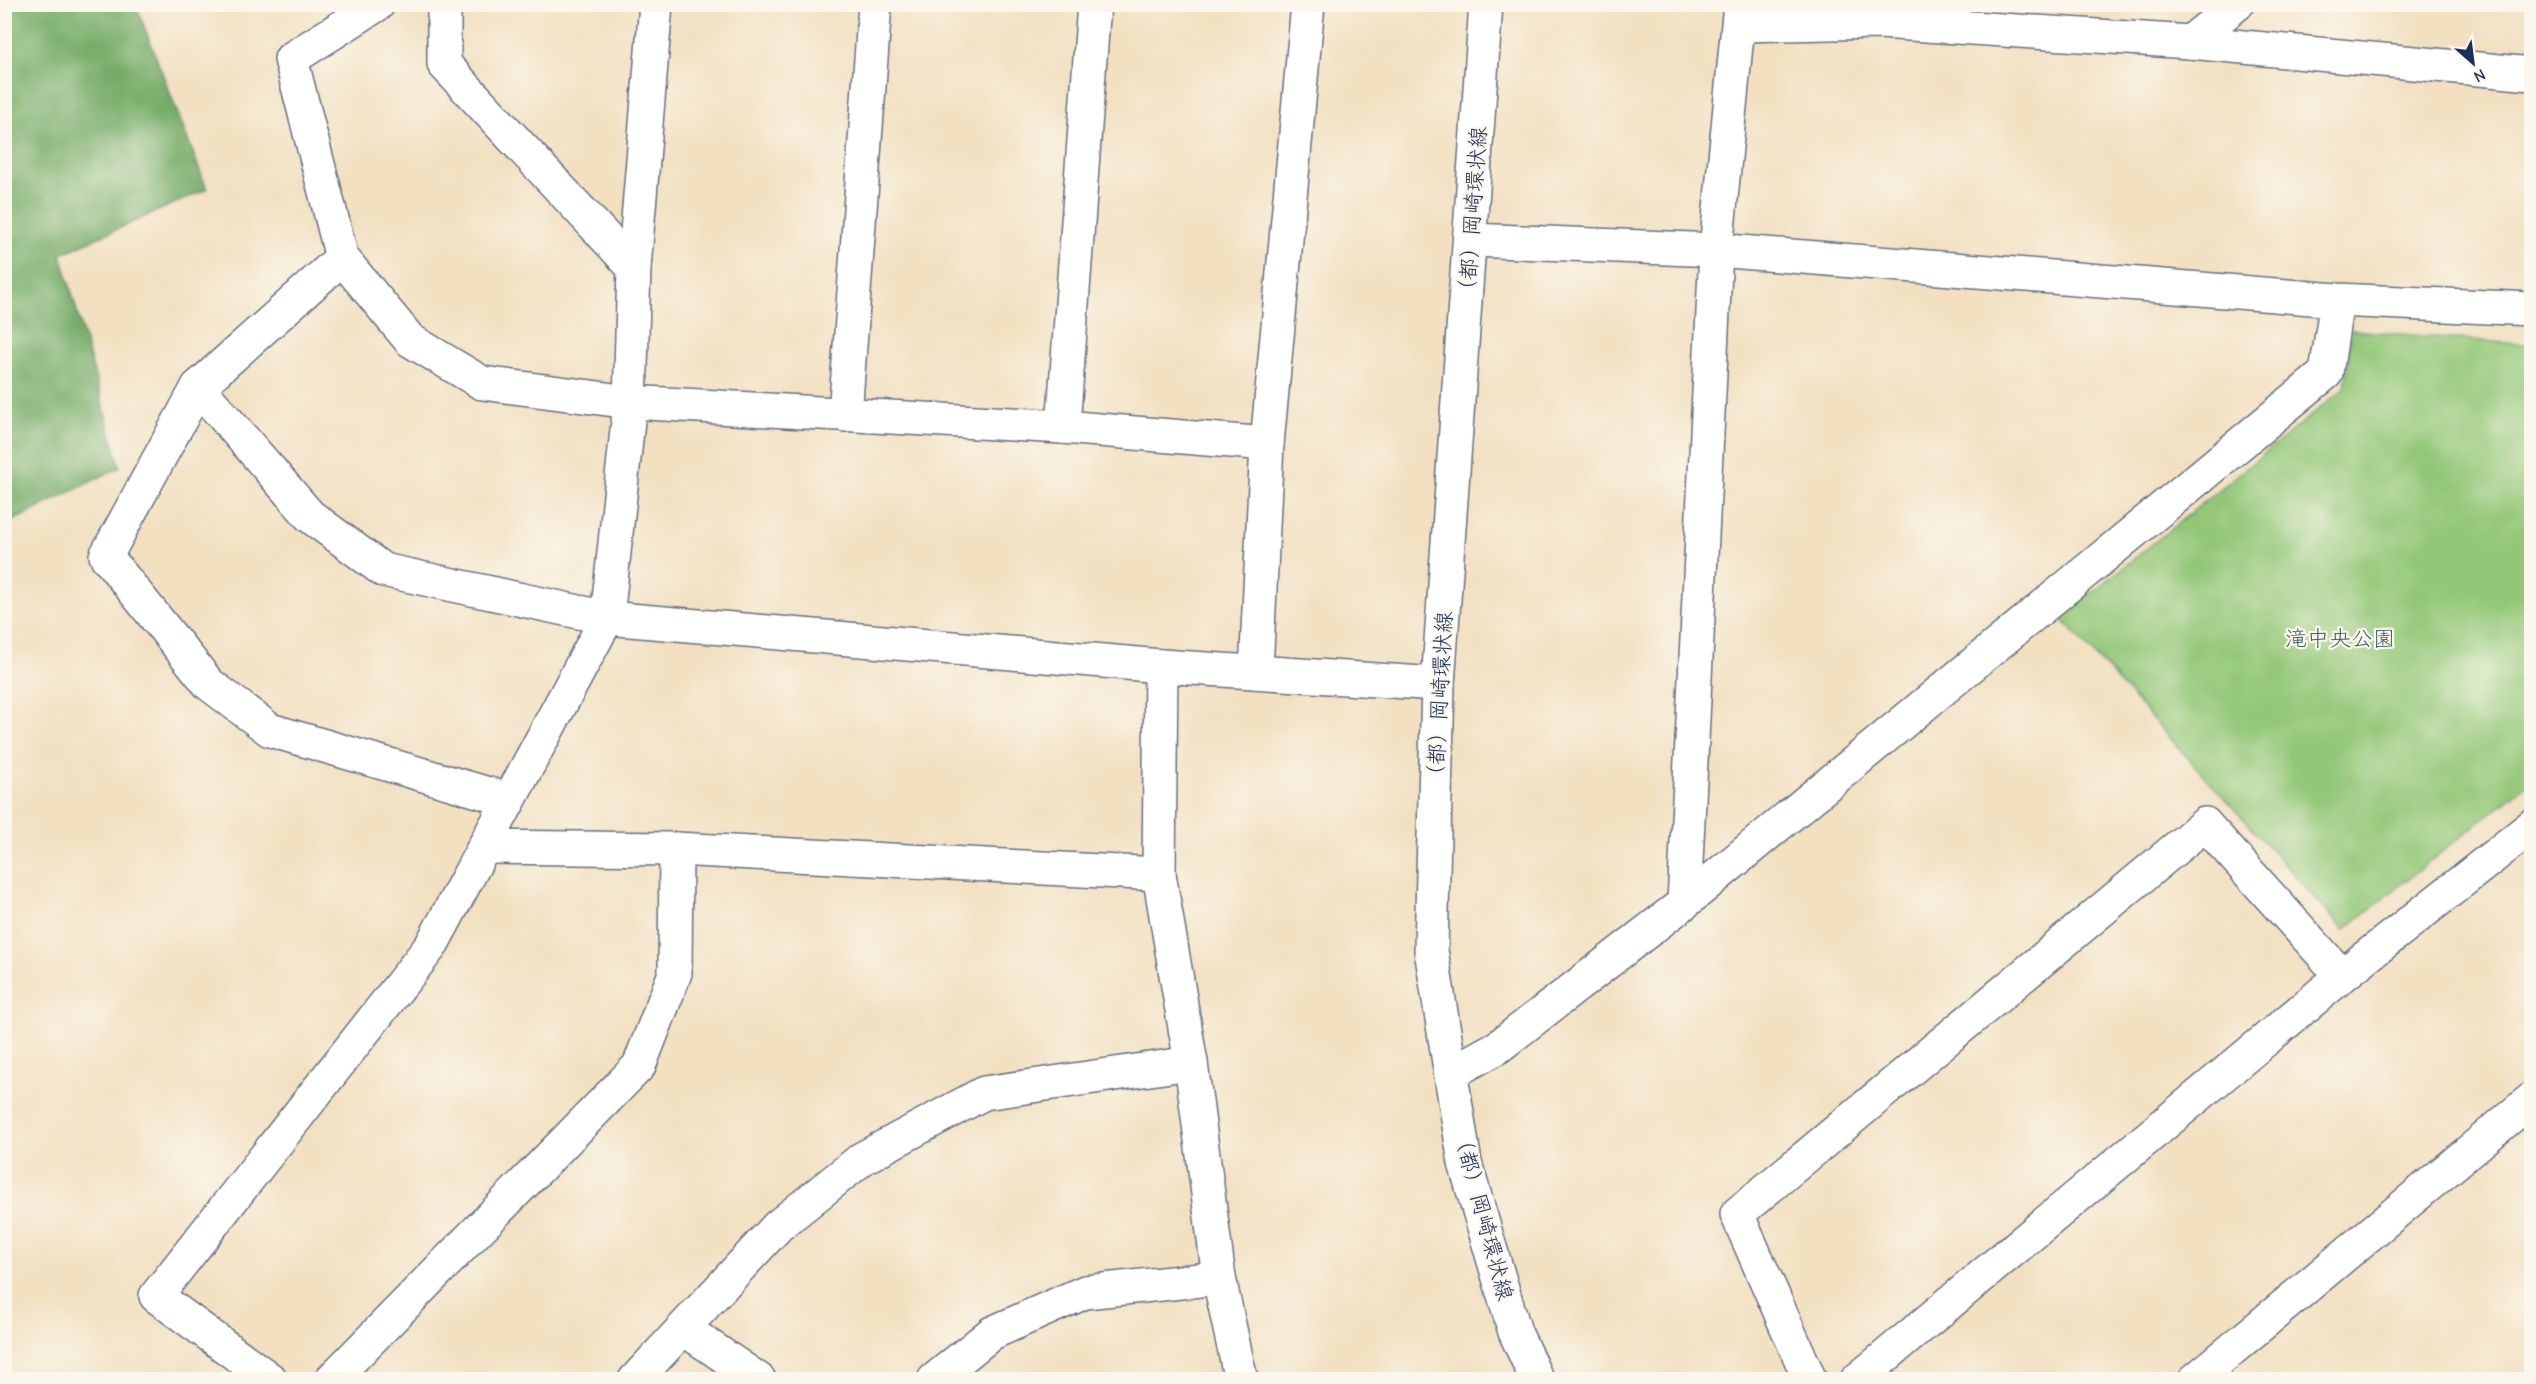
<svg xmlns="http://www.w3.org/2000/svg" width="2536" height="1384" font-family="'Comic Neue','Klee One',sans-serif">
  <style>
    .green { fill: #93c777; stroke: #577b6a; stroke-width: 1.5 }
    .forest { fill: #76ac68; stroke: #486e63; stroke-width: 1.5 }
    .lines { fill: none; stroke-linecap: round; stroke-linejoin: round }
    .minor-casing { stroke: #666d81; stroke-width: 36 }
    .minor { stroke: #fff; stroke-width: 33 }
    .labels { text-anchor: middle; dominant-baseline: central; stroke-width: 4.5; stroke-linejoin: round; paint-order: stroke }
    .street-label { font-size: 22px; fill: #1b2f5e; stroke: #fbf7ec }
    .park-label { font-size: 22px; fill: #3f5d66; stroke: #fbf7ec }
  </style>
  <rect width="100%" height="100%" fill="#fbf7ec"/>
  <filter id="ink" filterUnits="userSpaceOnUse"><feTurbulence type="fractalNoise" baseFrequency=".0167" numOctaves="2"/><feDisplacementMap in="SourceGraphic" scale="12" xChannelSelector="R" yChannelSelector="G"/><feConvolveMatrix kernelMatrix="1 2 1 2 8 2 1 2 1" color-interpolation-filters="sRGB"/></filter>
  <filter id="wash" filterUnits="userSpaceOnUse"><feTurbulence type="fractalNoise" baseFrequency=".008" numOctaves="4" result="noise"/><feDisplacementMap in="SourceGraphic" scale="24" xChannelSelector="R" yChannelSelector="G"/><feGaussianBlur stdDeviation="1.35" result="paint"/><feColorMatrix in="noise" values="0 0 0 0 0 0 0 0 0 0 0 0 0 0 0 0 0 1.4 0 .05"/><feComposite in="paint" operator="in"/></filter>
  <g filter="url(#wash)">
    <rect width="100%" height="100%" fill="#f2e0c1"/>
    <!-- green -->
    <path class="green" d="M2352,330l179,15 1,435 -188,150 -283,-312 284,-230z"/>
    <!-- forest -->
    <path class="forest" d="M5,4l131,1 71,184 -146,65 59,213 -115,58z"/>
  </g>
  <g filter="url(#ink)">
    <g class="lines">
      <!-- minor casing -->
      <g class="minor-casing">
        <g id="minor">
          <path d="M378,4l-87,55 51,199 68,82 72,43 148,19 433,25 204,17"/>
          <path d="M444,4v60l190,204"/>
          <path d="M1486,4l-48,680 -7,266 34,213 50,169 22,48"/>
          <path d="M1739,25l140,-3 311,20 342,32"/>
          <path d="M2190,42l47,-38"/>
          <path d="M1471,240l245,10 621,50 195,9"/>
          <path d="M342,258l-144,129 -92,169 103,128 61,46 239,70"/>
          <path d="M198,387l112,129 73,54 224,48 554,48 277,18"/>
          <path d="M845,415l30,-411"/>
          <path d="M1063,427l31,-423"/>
          <path d="M1161,666l-2,208 32,189 28,215 22,102"/>
          <path d="M1256,672l11,-228 41,-440"/>
          <path d="M484,847l192,2 483,25"/>
          <path d="M1684,903l32,-653 24,-246"/>
          <path d="M1451,1073l47,-26 186,-144 642,-530 11,-73"/>
          <path d="M684,1329l75,51"/>
          <path d="M271,1380l-115,-84 275,-350 176,-328 23,-216 4,-134 22,-264"/>
          <path d="M331,1380l308,-314 36,-93 1,-124"/>
          <path d="M635,1380l143,-154 85,-68 121,-65 207,-30"/>
          <path d="M934,1380l58,-47 93,-41 134,-14"/>
          <path d="M1810,1380l-73,-166 468,-390 137,152"/>
          <path d="M1857,1380l485,-404 190,-150"/>
          <path d="M2195,1380l337,-281"/>
        </g>
      </g>
      <!-- minor -->
      <use href="#minor" class="minor"/>
    </g>
  </g>
  <g class="labels">
    <!-- street labels -->
    <g class="street-label">
      <text transform="translate(1473 214) rotate(-86)">（都）岡崎環状線</text>
      <text transform="translate(1440 699) rotate(-87)">（都）岡崎環状線</text>
      <text transform="translate(1483 1215) rotate(75)">（都）岡崎環状線</text>
    </g>
    <!-- park labels -->
    <g class="park-label">
      <text x="2340" y="639">滝中央公園</text>
    </g>
  </g>
  <!-- margin -->
  <rect width="2536" height="1384" fill="none" stroke="#fbf7ec" stroke-width="24"/>
  <!-- north arrow -->
  <g transform="translate(2473 63) rotate(152)" stroke="#fbf7ec" stroke-width="4.5" paint-order="stroke">
  <path d="M0-4.5L10 22L0 15L-10 22Z" fill="#1b2f5e"/>
  <text y="-9" font-size="16" font-weight="bold" text-anchor="middle" fill="#1b2f5e">N</text>
  </g>
</svg>
